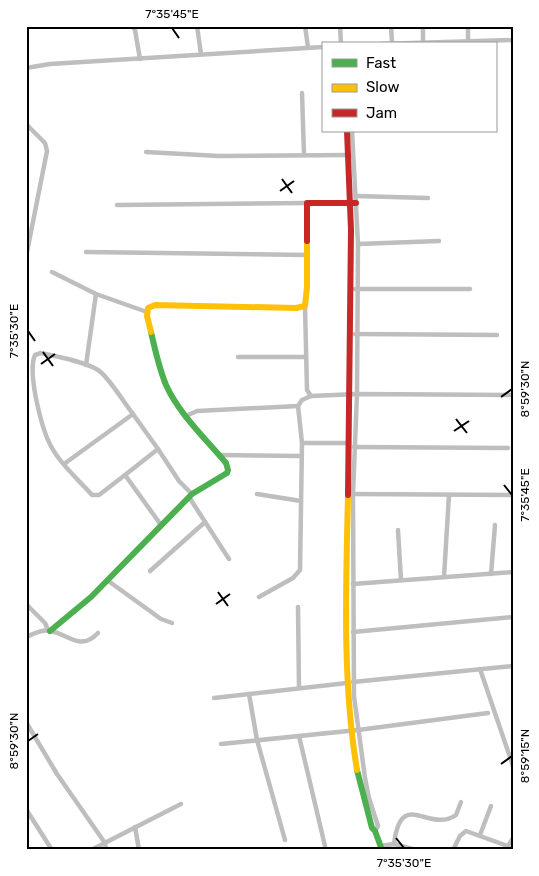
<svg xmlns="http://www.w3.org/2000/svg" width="539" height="876" font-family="Rubik,sans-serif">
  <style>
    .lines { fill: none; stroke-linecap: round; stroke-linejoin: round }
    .street { stroke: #bebebe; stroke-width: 4.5 }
    .fast { stroke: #4caf50; stroke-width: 6 }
    .slow { stroke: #ffc107; stroke-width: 6 }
    .jam { stroke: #c62828; stroke-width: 6 }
    .ticks { fill: none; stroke: #000; stroke-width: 2 }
    .neatline { fill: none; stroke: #000; stroke-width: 2 }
    .ticks-label { font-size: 12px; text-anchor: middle; fill: #000 }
  </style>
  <rect width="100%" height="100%" fill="#fff"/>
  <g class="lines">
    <!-- street -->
    <g class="street">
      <path d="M132,26l3,4 5,29"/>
      <path d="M197,26l4,28"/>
      <path d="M305,26l3,21"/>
      <path d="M340,26l1,18"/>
      <path d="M391,26l1,17"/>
      <path d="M423,26v16"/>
      <path d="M468,26v15"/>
      <path d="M379,44l134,-4"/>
      <path d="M26,68l24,-4 273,-17"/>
      <path d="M302,93l2,62"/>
      <path d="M26,124l19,19 2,8 -21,106"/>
      <path d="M352,131l6,113 -1,150 -4,100 1,202 11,82 4,20 9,28 -3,5"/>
      <path d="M146,152l73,4 130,-1"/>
      <path d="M356,196l72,2"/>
      <path d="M117,205l190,-2"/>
      <path d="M358,244l81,-3"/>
      <path d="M86,252l221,3"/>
      <path d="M52,272l44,22 51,18"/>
      <path d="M355,289h115"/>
      <path d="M305,306l2,84 4,6"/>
      <path d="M355,334l142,1"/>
      <path d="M238,357h67"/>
      <path d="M86,365l10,-71"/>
      <path d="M298,406l4,37h47"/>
      <path d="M186,416l11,-5 101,-5 4,-6 9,-4 46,-2 153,1"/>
      <path d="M354,447l154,1"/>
      <path d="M220,455l82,1"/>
      <path d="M64,464l69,-50 25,35"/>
      <path d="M125,475l-26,20h-7c-13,-15 -31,-30 -40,-47 -10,-17 -25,-75 -17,-93l6,-2c17,4 43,8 57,17 11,7 26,33 35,44"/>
      <path d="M257,494l44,7"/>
      <path d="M353,494l160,1"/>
      <path d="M189,497l40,62"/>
      <path d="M161,525l-36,-50 33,-26 21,32 13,13"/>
      <path d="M398,530l3,50"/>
      <path d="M150,571l55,-49"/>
      <path d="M491,574l4,-49"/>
      <path d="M444,577l5,-82"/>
      <path d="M107,580l54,39 11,4"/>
      <path d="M353,584l160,-12"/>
      <path d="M259,597l34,-19 7,-8 2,-127"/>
      <path d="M26,604l19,19 3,7"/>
      <path d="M298,607l1,81"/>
      <path d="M353,632l160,-15"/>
      <path d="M26,637c7,-3 16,-8 24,-6 19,3 30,21 48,2"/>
      <path d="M480,669l33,97"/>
      <path d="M353,682l160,-16"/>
      <path d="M249,694l8,46 28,100"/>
      <path d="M214,698l133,-15"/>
      <path d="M26,722l31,52 48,69 1,7"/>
      <path d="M299,736l26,110"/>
      <path d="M221,744l137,-14 130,-17"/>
      <path d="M26,809l26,41"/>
      <path d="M135,827l4,23"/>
      <path d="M480,835l11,-29"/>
      <path d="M394,844c7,-57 35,-10 62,-29l5,-13"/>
      <path d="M380,846l14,-2 22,6"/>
      <path d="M508,846l5,-8"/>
      <path d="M91,850l90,-46"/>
      <path d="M453,850l7,-14 6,-5 47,17"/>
    </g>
    <!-- fast -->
    <g class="fast">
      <path d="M50,631l41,-34 101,-103 35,-21 1,-3 -2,-7c-20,-24 -47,-49 -60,-78 -7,-17 -11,-35 -15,-53"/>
      <path d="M357,770l15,58 3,3 7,19"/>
    </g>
    <!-- slow -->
    <g class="slow">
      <path d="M151,332l-4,-16 1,-8 7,-3 141,3 9,-2 2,-19v-46"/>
      <path d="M348,495c-2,91 -6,185 9,275"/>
    </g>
    <!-- jam -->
    <g class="jam">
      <path d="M347,131l4,99 -3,265"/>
      <path d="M307,241v-38h49"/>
    </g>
  </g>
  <!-- ticks -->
  <path class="ticks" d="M172,28l7,10M282,179l10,14M280,191l14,-10M28,331l7,10M43,352l10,14M41,364l14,-10M501,397l11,-8M456,419l11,14M454,431l15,-10M504,485l8,10M218,592l10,14M216,604l14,-10M28,741l10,-7M501,764l11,-8M396,838l8,10"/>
  <!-- border -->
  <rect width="539" height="876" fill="none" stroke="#ffffff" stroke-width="55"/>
  <!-- legend -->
  <rect x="322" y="42" width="175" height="90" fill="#ffffff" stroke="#999999"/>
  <rect x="332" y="59" width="25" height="8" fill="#4caf50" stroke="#999999"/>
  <text x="366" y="68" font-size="15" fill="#000000">Fast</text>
  <rect x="332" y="84" width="25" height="8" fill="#ffc107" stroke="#999999"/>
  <text x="366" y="92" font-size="15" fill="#000000">Slow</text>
  <rect x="332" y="109" width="25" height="8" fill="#c62828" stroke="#999999"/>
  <text x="366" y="118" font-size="15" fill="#000000">Jam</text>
  <rect x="28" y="28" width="484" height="820" class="neatline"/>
  <g class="ticks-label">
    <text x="172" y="18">7°35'45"E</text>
    <text transform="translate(14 331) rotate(-90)" y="4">7°35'30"E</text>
    <text transform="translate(525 389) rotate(-90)" y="4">8°59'30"N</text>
    <text transform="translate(525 495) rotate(-90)" y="4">7°35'45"E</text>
    <text transform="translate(14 741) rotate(-90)" y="4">8°59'30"N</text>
    <text transform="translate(525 756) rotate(-90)" y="4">8°59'15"N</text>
    <text x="404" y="867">7°35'30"E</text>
  </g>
</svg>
